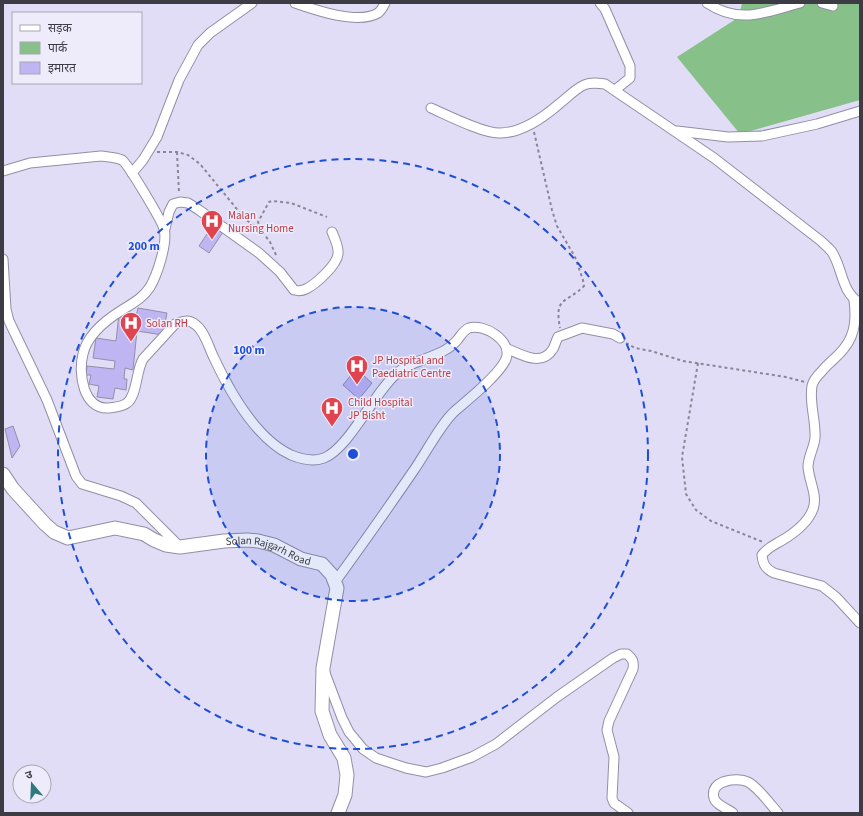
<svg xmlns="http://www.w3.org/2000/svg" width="863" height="816" font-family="'Source Sans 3','Noto Sans Devanagari',sans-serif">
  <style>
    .green { fill: #88c08a }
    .building { fill: #c0b5f3; stroke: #928fa6 }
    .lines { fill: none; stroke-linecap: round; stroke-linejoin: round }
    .minor-casing { stroke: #928fa5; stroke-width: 11 }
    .secondary-casing { stroke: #928fa5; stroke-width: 15 }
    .path { stroke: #898697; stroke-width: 2; stroke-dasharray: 3 3; stroke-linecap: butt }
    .minor { stroke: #fff; stroke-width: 9 }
    .secondary { stroke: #fff; stroke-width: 13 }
    .ring { fill: none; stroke: #1d4ed8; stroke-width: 2; stroke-dasharray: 7 5 }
    .labels { text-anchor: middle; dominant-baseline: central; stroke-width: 3; stroke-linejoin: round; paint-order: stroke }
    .health-label { font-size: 11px; fill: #be3a42; stroke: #eeecfb; text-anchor: start }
    .street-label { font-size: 11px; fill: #3d3c45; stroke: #eeecfb }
    .centre { fill: #1d4ed8; stroke: #eeecfb; stroke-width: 2 }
    .ring-label { font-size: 12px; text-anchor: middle; font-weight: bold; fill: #1d4ed8; stroke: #eeecfb; stroke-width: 3; stroke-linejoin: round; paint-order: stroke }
  </style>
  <rect width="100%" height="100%" fill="#e1ddf6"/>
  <!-- green -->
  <path class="green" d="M742,3h118v97l-120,34 -63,-77 62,-40z"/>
  <!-- building -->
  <g class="building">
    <path d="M213,225l10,7 -14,21 -10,-7z"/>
    <path d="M138,308l29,5 -4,22 -26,-4 -4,39 -8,-2 -1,11h3l-1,11 -11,-2 -2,11 -16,-2 2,-11 -10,-2 2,-9h-5l1,-9 27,3 1,-8 -22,-3 3,-20 20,3 3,-27 17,2z"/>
    <path d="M356,369l16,14 -13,16 -16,-14z"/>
    <path d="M13,426l7,20 -8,12 -7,-29z"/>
  </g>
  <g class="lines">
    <!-- minor casing -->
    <g class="minor-casing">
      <g id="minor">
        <path d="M295,3c20,7 63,22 83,10 3,-2 5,-6 7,-10"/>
        <path d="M600,3l5,6 25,57v12l-15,12"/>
        <path d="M707,3c33,22 58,9 93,0"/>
        <path d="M822,3l11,3"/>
        <path d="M431,108c16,7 53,26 69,25 21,0 44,-16 59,-29 8,-6 16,-15 25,-19 7,-3 14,-2 21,-1l109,74 107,83c3,3 8,7 11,11 11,17 9,40 28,51"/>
        <path d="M677,131l51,6 34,-1 55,-12 43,-13"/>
        <path d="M3,171l27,-8 71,-7c6,1 15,1 21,4 6,4 40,61 42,69 4,14 -7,46 -14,58 -7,11 -17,16 -28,23 -16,10 -35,25 -39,44 -5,19 0,56 26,54 6,-1 13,-1 18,-5 10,-7 9,-32 16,-44l32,-35c7,-3 14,-5 21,1 9,7 13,23 18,33 16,34 42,81 77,97 10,4 23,7 33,3 25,-10 50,-65 72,-84 17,-16 48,-16 62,-35 4,-5 6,-9 11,-11 15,-5 44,13 37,31 -6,15 -37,40 -50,51 -15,13 -30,43 -42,60 -26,38 -52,75 -79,112"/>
        <path d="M132,173l11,-13 14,-23 22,-57 19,-35 12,-12 42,-30"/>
        <path d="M165,229l4,-17 4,-8 7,-2 8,1 11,7 60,43 21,19 14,18c4,1 8,1 12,-1 10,-5 31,-24 32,-35 1,-7 -3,-15 -6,-22"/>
        <path d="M3,259l3,50 3,12 38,79 29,76 6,8 39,12 15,7 44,44"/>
        <path d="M854,300c2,16 2,33 -9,47 -6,9 -16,15 -23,24 -4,4 -9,9 -10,15 -3,17 4,34 3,52 -1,10 -7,19 -7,29 1,14 10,29 5,42 -5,14 -20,25 -32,32 -7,4 -14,7 -19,14 1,10 4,14 12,18l48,13 14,11 24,26"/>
        <path d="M508,349c14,6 34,18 45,0 2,-4 3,-8 5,-12l24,-9 31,6 7,4"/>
        <path d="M325,673l17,45 7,14 14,17 13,9 30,10 20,4 16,-4 30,-11 24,-13 61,-47 56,-39 8,-4h6c6,5 7,8 6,15l-24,52 -2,9 7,27 -2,41 2,5 14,10"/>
        <path d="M733,813c-5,-4 -17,-8 -19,-15 -5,-18 23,-21 34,-16 10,5 22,22 30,31"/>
      </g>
    </g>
    <!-- secondary casing -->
    <g class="secondary-casing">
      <g id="secondary">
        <path id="s1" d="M3,474l10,15 32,35 9,8 14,6 47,-10 29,6 10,6 12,5 14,2 44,-6 23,-1 11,1 16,4 27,14 21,5 10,11 5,13 -14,80 -1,43 8,24 14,23 3,17 -2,20 -7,18"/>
      </g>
    </g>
    <!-- path -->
    <g class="path">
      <path d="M534,132l18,78 5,16 18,31 8,23 1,6c-18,18 -30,10 -24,42"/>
      <path d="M157,152h20l11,3 12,9 45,55 15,11"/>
      <path d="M177,152l2,41"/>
      <path d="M276,255l-6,-13 -9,-12 -3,-8 11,-20 3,-1 19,2 36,14"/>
      <path d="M626,343l9,5 16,3 32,10 103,16 19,5"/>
      <path d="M698,363l-16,94 4,37 10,16 15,11 52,21"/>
    </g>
    <!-- minor -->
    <use href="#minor" class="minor"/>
    <!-- secondary -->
    <use href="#secondary" class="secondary"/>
  </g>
  <!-- distance rings -->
  <circle cx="353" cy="454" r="147" fill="#1d4ed8" fill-opacity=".12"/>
  <g class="ring">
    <circle cx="353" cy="454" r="147"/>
    <circle cx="353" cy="454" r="295"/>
  </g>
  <!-- icons -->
  <defs>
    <g id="hospital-pin" transform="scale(1.15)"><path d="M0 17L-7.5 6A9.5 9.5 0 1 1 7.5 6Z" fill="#e0444e" stroke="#eeecfb"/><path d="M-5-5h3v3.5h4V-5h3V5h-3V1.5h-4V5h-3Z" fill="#fff"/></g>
  </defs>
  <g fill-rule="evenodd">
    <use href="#hospital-pin" x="212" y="221"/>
    <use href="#hospital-pin" x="131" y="323"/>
    <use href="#hospital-pin" x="357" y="366"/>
    <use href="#hospital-pin" x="332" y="408"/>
  </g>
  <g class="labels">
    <!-- health labels -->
    <g class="health-label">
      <text x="228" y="215">Malan<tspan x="228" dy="13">Nursing Home</tspan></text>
      <text x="146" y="323">Solan RH</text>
      <text x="372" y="360">JP Hospital and<tspan x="372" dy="13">Paediatric Centre</tspan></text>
      <text x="348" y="402">Child Hospital<tspan x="348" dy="13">JP Bisht</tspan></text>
    </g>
    <!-- street labels -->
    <g class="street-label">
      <text stroke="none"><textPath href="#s1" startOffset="300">Solan Rajgarh Road</textPath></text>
    </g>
  </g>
  <circle cx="353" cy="454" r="6" class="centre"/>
  <g class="ring-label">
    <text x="144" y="250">200 m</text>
    <text x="249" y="354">100 m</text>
  </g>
  <!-- border -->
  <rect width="863" height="816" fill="none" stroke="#3d3c45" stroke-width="8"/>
  <!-- legend -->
  <rect x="12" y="12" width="130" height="72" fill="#eeecfb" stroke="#a7a6b2"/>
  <rect x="20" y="25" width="20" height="6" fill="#ffffff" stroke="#a7a6b2"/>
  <text x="48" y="32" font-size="12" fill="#3d3c45">सड़क</text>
  <rect x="20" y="42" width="20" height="12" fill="#88c08a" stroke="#a7a6b2"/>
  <text x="48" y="52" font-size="12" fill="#3d3c45">पार्क</text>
  <rect x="20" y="62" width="20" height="12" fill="#c0b5f3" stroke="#a7a6b2"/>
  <text x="48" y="72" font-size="12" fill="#3d3c45">इमारत</text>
  <!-- north arrow -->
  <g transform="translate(32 784) rotate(341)"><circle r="19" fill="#eeecfb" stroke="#a7a6b2"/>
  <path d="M0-3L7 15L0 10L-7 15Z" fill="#2f797b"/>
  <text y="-6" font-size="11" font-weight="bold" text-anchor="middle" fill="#3d3c45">उ</text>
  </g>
</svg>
